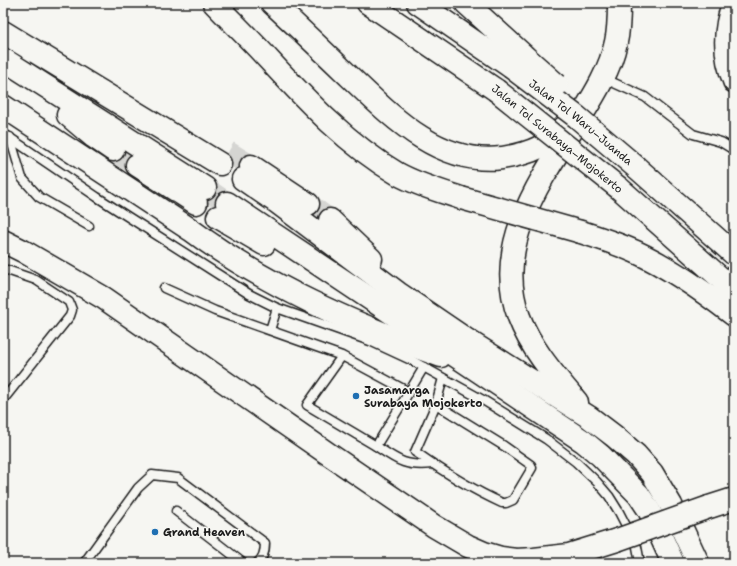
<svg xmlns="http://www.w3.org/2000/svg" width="737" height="566" font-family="'Shantell Sans',sans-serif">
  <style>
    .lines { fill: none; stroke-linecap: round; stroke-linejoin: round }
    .highway-tunnel { stroke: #d5d5d2; stroke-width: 22; stroke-dasharray: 22 11; stroke-linecap: butt }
    .lane-casing { stroke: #1c1c1c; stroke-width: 11 }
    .secondary-casing { stroke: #1c1c1c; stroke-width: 24 }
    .highway-casing { stroke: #1c1c1c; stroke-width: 25 }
    .lane { stroke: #f6f6f2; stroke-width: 8 }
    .secondary { stroke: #f6f6f2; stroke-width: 21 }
    .highway { stroke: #f6f6f2; stroke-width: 22 }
    .highway-bridge-casing { stroke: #1c1c1c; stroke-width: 25; stroke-linecap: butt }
    .highway-bridge { stroke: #f6f6f2; stroke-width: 22 }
    .poi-dot { fill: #1f6fb2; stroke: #f6f6f2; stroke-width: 1.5 }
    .labels { text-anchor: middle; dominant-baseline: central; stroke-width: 3; stroke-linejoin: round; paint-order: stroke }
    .street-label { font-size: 11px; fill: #1c1c1c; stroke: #f6f6f2 }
    .poi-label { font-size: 11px; font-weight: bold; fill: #1c1c1c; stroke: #f6f6f2; text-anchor: start }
  </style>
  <rect width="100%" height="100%" fill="#f6f6f2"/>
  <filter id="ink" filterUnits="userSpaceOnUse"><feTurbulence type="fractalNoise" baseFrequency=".025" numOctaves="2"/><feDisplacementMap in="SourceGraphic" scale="8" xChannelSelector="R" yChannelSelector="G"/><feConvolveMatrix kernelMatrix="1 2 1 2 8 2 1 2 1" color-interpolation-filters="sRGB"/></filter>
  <g filter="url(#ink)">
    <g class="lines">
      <!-- highway-tunnel -->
      <g class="highway-tunnel">
        <path d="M113,150l24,15"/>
        <path d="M228,152l23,14"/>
        <path d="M205,188l22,15"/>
        <path d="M308,204l22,16"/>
      </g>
      <!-- lane casing -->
      <g class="lane-casing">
        <g id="lane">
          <path d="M603,78l42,19 48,37 28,8 13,8"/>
          <path d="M3,133l94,64 152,97 28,14 93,33 41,19 72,40 63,39 30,23 21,20 12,14 10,16 18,35 3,16"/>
          <path d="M10,137l12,41 17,19 50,29"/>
          <path d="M3,271l4,-1 29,10 33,22 3,8 -2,6 -4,5 -63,79"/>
          <path d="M164,288l51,23 127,45 67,36 -33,54 -69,-41 35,-49"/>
          <path d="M270,330l7,-22"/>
          <path d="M409,392l15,-25"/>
          <path d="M436,404l68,42 27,19 1,3 -19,32 -7,3h-4c-31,-14 -58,-31 -85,-50l-2,-1z"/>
          <path d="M436,404l7,-26"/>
          <path d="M376,446c21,14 29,21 56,18"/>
          <path d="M176,511l67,52"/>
          <path d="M84,563l54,-75 14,-13 26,3 87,65c0,7 -2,16 -8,20"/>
        </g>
      </g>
      <!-- secondary casing -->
      <g class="secondary-casing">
        <path id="secondary" d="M733,3c-10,27 -10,53 1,79"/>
      </g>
      <!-- highway casing -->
      <g class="highway-casing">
        <g id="highway">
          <path d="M214,3c18,19 37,37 55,57 39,42 79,85 129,114 20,11 42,17 63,24"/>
          <path d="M272,3c26,24 52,49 77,73 42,40 90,90 153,82 13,-2 26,-5 38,-11 10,-6 19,-15 28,-23"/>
          <path d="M368,3l128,87"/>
          <path d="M418,3l93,64"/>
          <path d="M466,3l57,52"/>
          <path d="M3,32l217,132"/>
          <path d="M3,59l202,129"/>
          <path d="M3,106l188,124c75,56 163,94 250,126"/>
          <path d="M68,115l26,22 19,13"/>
          <path d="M137,165l59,38"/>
          <path d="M251,166l57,38"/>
          <path d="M636,167l98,87"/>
          <path d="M243,179l35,24 120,90 69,47 122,77 25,19 22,19 16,18 19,32 27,58"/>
          <path d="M619,188l115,102"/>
          <path d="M227,203l356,238 18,15 38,39 10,15 24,53"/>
          <path d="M218,217l46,27"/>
          <path d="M330,220l41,39"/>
          <path d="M581,232c19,6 37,12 55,20 35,16 67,39 98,63"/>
          <path d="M3,241l20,10 81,47 223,155 107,73 34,20 16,7 17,5 15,2 18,-1 35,-4 48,-15"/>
          <path d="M577,402c-22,-26 -46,-53 -58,-85 -27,-71 22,-138 59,-196 15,-24 32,-50 38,-79 3,-13 3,-26 3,-39"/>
          <path d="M709,507l25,-8"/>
        </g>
      </g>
      <!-- lane -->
      <use href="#lane" class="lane"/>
      <!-- secondary -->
      <use href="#secondary" class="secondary"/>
      <!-- highway -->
      <use href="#highway" class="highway"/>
      <!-- highway-bridge casing -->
      <g class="highway-bridge-casing">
        <g id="highway-bridge">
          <path d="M523,55l34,30"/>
          <path id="s1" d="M511,67l66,50 59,50"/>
          <path d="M496,90l123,98"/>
          <path d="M461,198l120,34"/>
          <path d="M617,540l92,-33"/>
        </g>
      </g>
      <!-- highway-bridge -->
      <use href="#highway-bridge" class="highway-bridge"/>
    </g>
  </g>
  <!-- markers -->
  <g class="poi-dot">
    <circle cx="356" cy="396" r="4"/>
    <circle cx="155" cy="532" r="4"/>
  </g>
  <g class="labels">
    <!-- street labels -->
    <g class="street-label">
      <text stroke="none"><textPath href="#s1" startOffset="89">Jalan Tol Waru–Juanda</textPath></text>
      <text transform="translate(557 139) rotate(39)">Jalan Tol Surabaya–Mojokerto</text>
    </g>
    <!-- poi labels -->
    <g class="poi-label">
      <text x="364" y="390">Jasamarga<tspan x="364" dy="13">Surabaya Mojokerto</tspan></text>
      <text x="163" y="532">Grand Heaven</text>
    </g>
  </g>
  <!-- margin -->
  <rect width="737" height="566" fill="none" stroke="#f6f6f2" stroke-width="16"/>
  <rect x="8" y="8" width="721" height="550" fill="none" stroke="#1c1c1c" stroke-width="1.5" filter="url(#ink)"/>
</svg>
